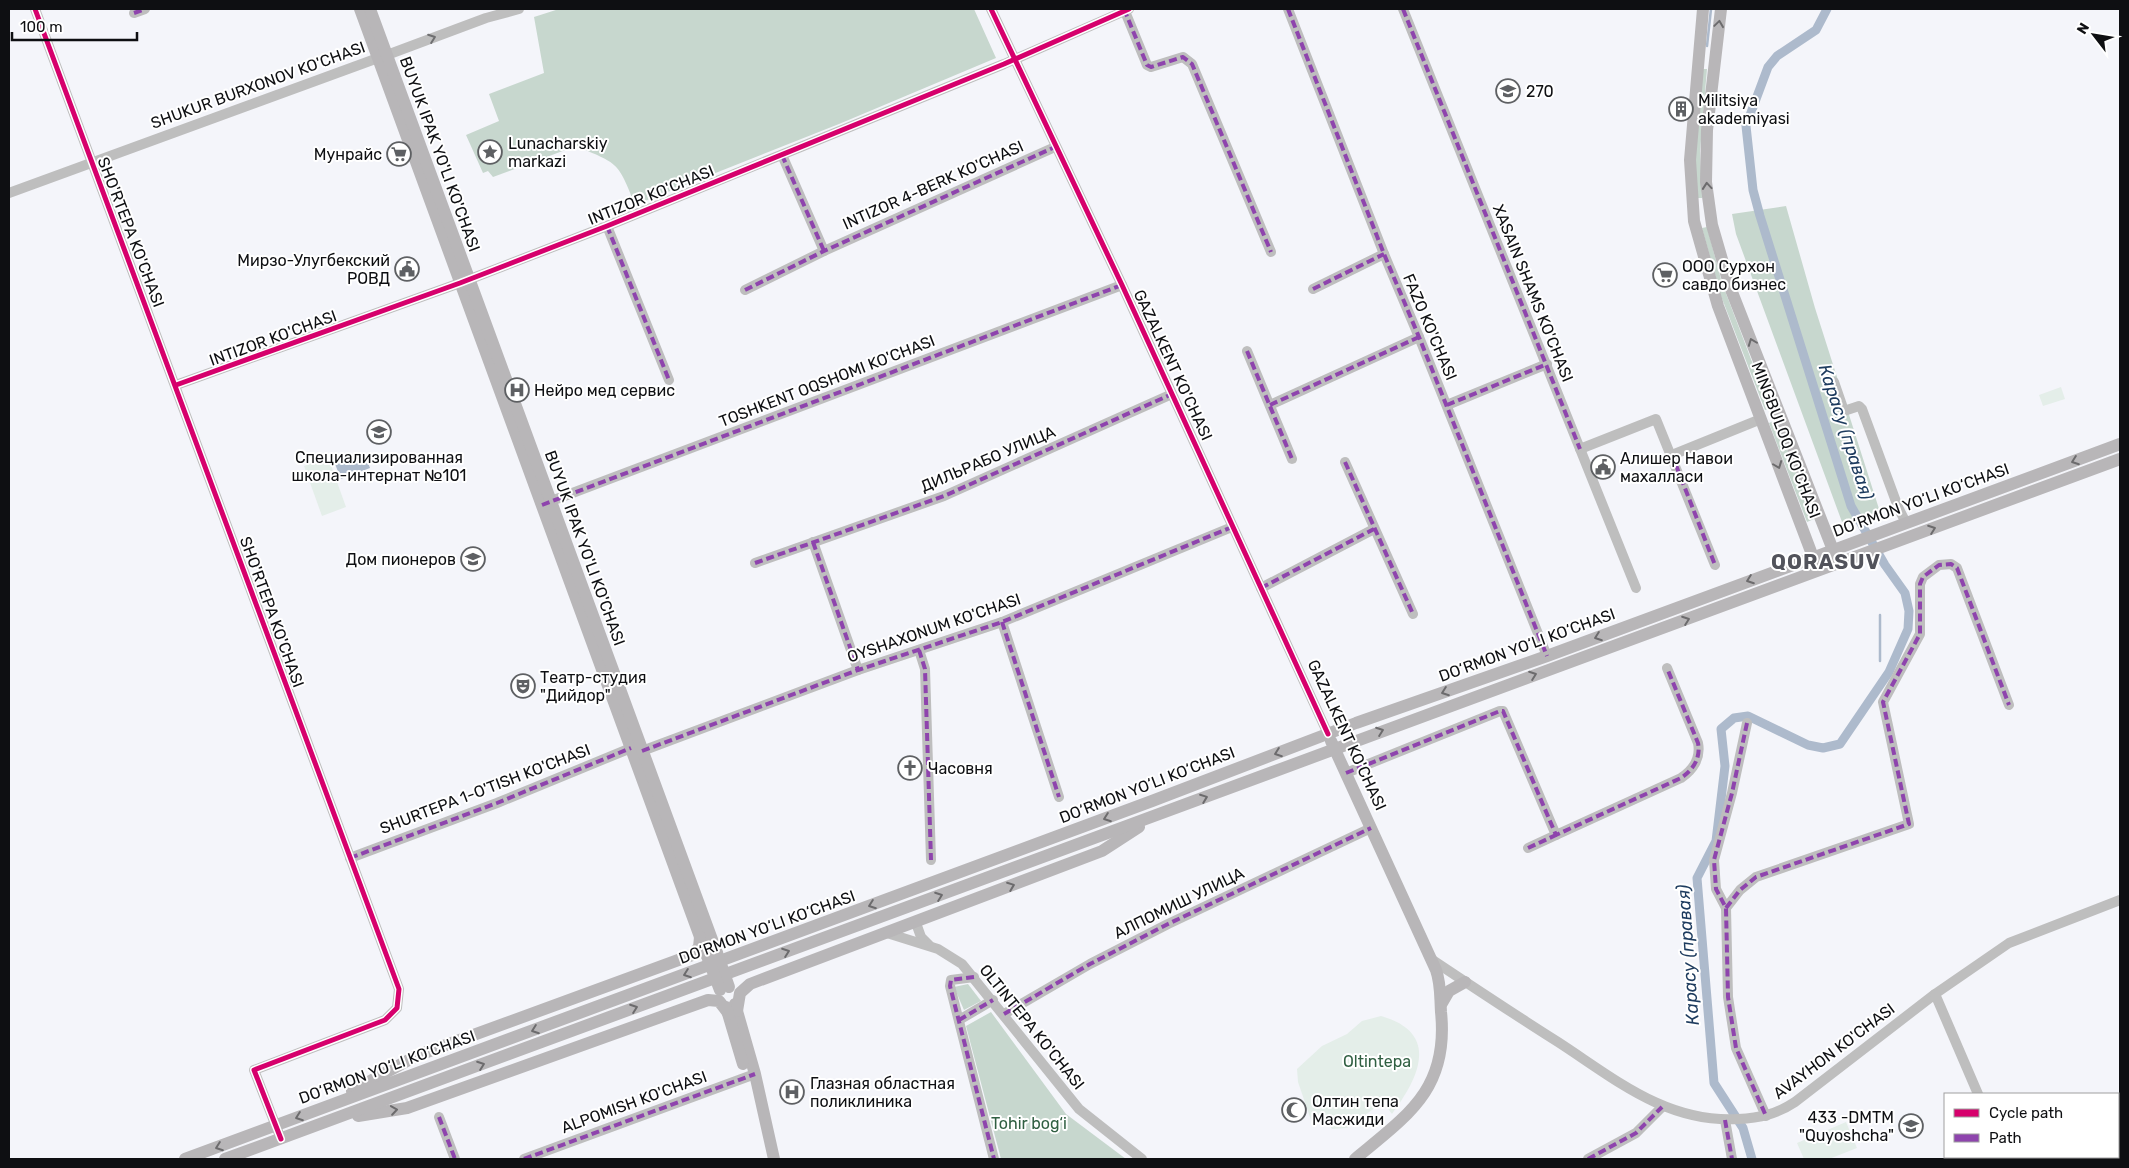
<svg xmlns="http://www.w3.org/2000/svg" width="2129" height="1168" font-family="Rubik,sans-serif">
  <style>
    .green { fill: #e4eee9 }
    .forest { fill: #c7d7ce }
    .water { fill: #adbacc }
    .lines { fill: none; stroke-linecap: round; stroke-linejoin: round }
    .stream { stroke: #adbacc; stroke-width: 2.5 }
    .canal { stroke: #adbacc; stroke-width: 9 }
    .minor { stroke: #bebebe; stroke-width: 10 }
    .major { stroke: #b8b6b8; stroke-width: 12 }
    .major-bridge { stroke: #b8b6b8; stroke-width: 12 }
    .quiet { stroke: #8e44ad; stroke-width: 4; stroke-dasharray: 8 4; stroke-linecap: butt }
    .cycleway-casing { stroke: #fff; stroke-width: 8 }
    .cycleway { stroke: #d6006c; stroke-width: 5 }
    .oneway { stroke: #6c6b6d }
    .oneway2 { stroke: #6f6f71 }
    .labels { text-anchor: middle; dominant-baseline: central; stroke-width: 4; stroke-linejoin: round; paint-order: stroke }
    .street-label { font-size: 16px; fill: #0e0f12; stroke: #fff }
    .poi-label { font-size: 16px; fill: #0e0f12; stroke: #fff; text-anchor: start }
    .park-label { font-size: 16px; fill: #305f42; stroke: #fff }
    .water-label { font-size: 18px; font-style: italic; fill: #1d3b5e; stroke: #fff }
    .district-label { font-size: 21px; font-weight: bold; letter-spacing: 1px; fill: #52535b; stroke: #fff }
  </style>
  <rect width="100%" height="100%" fill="#f4f5fa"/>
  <!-- green -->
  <g class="green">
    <path d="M2061,387l4,12 -22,7 -4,-11z"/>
    <path d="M328,457l18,50 -24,9 -18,-50z"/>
    <path d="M1381,1016c60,17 38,62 11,98l-9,-12 -36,26 -15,1 -3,-5 -17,-1 -14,-41 -1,-13 25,-23 25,-12 15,-13z"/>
    <path d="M1846,1122l11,26 -28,11h-25l-7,-16z"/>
  </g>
  <!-- forest -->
  <g class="forest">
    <path d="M559,9h415l22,49 -157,66 -204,81c-17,-44 -17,-41 -59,-59l-83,31 -5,-6 -5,2 -17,-38 33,-14 -10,-27 55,-21 -10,-56z"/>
    <path d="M1702,69h5l-7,82 2,47h-5l-2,-39z"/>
    <path d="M1786,206l29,102 65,204 -38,10 -106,-288 -4,-20z"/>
    <path d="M1707,227l15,56 48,126 -5,1 -44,-114 -19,-68z"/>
    <path d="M1776,420l38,99 -7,3 -38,-99z"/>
    <path d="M968,984l13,17 -17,9 -10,-23z"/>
    <path d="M991,1012l75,102 60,45h-125l-35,-133z"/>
  </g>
  <!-- water -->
  <path class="water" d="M364,452l6,16 -29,11 -6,-15z"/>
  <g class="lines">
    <!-- stream -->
    <g class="stream">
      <path d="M1707,46l4,-37"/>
      <path d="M1880,661v-46"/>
    </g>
    <!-- canal -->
    <path class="canal" d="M1752,1159l-9,-31 -29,-45 -17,-205 19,-37 9,-75 -4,-37 13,-11 14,-2 60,29 15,3 17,-4 49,-72 19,-43 1,-18 -4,-18 -20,-28 -34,-59 -91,-290 -7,-26 -7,-64 22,-59 9,-11 39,-26 11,-21"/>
    <!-- minor -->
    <g class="minor">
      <path d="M35,9l364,980 -2,19 -12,12 -131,50 27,69"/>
      <path d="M991,9l131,276 206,449"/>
      <path d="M1124,9l23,56 4,2 32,-10 9,7 79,188"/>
      <path d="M1288,9l96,245 35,83 128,319"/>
      <path d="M1403,9l233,579"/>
      <path d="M134,13l11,-4"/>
      <path d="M387,55l99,-37 33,-9"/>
      <path d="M782,155l42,96"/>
      <path d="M9,193l369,-135"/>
      <path d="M607,226l62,154"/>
      <path d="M1313,289l71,-35"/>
      <path d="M745,290l79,-39 231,-104"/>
      <path d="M1247,351l45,108"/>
      <path d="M1834,382l10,29 15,-5 3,3 36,98 8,16"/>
      <path d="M176,385l284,-102 147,-57 397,-162 125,-55"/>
      <path d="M1270,405l149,-68"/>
      <path d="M1447,405l100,-41"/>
      <path d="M1580,449l76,-30 59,146"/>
      <path d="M1672,455l89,-36"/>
      <path d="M1345,462l68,152"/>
      <path d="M546,503l576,-218"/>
      <path d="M813,542l45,128"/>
      <path d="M755,563l189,-67 228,-102"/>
      <path d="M1261,588l113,-59"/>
      <path d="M1002,622l57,175"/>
      <path d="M919,650l6,19 6,191"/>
      <path d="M1747,723l-15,70 -18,67 2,29 10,19 2,89 8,51 30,68"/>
      <path d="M642,751l216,-81 144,-48 230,-95"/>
      <path d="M1346,773l154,-62h3l53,124 125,-57c12,-8 20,-20 17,-35l-31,-75"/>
      <path d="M1528,848l28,-13"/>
      <path d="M350,858l147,-55 134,-55"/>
      <path d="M1726,908l14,-18 16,-13 153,-53 -26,-122 37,-68v-50l3,-7 16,-12 12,-1 6,4 52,137"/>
      <path d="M916,923l5,14 8,8"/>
      <path d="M887,933l51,16 24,15 117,145 63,50"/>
      <path d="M1431,959c42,28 84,56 127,83 57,37 108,81 180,77 22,-1 39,-5 57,-17l140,-108 74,-51 111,-43"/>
      <path d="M974,977l-23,3 -1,6 44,173"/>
      <path d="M1935,994l43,100"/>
      <path d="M1004,1014l86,-50 78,-40 203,-96"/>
      <path d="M959,1020l34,-20"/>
      <path d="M439,1117l16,42"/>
      <path d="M1725,1120l7,39"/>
      <path d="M2005,1157l1,2"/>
      <path d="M524,1159l231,-85"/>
      <path d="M1588,1159l48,-26 26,-26"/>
    </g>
    <!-- major -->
    <g class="major">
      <path d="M360,9l347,947"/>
      <path d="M370,9l347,944"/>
      <path d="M1703,9l-13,151 4,61 24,85 95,251 6,4"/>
      <path d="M1721,9l-14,121 -1,52 6,43 18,62 103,263 -3,8"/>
      <path d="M1331,741l105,229c5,14 4,27 5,42 8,77 -33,103 -86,147"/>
      <path d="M1442,1003l7,-12 16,-9"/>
      <path d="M735,1004l20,70 19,85"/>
      <path d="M726,1007l17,57"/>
      <path d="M737,1011l3,-18 10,-9 352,-133 37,-24"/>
      <path d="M352,1091l64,-35 276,-101 7,-8 1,-10"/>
      <path d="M358,1116l49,-8 301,-108 11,1 10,13"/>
      <path d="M185,1159l967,-358 204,-78 191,-67 573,-212"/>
      <path d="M225,1159l1895,-700"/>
    </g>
    <!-- major-bridge -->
    <g class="major-bridge">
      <path d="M717,953l12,34"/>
      <path d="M707,956l13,34"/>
    </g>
    <!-- quiet -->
    <g class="quiet">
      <path d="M1124,9l23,56 4,2 32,-10 9,7 79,188"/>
      <path d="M1288,9l96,245 35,83 128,319"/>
      <path d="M1403,9l177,440"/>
      <path d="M134,13l11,-4"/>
      <path d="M782,155l42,96"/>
      <path d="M607,226l62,154"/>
      <path d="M1313,289l71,-35"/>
      <path d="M745,290l79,-39 231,-104"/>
      <path d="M1247,351l45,108"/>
      <path d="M1270,405l149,-68"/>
      <path d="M1447,405l100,-41"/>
      <path d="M1672,455l43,110"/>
      <path d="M1345,462l68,152"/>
      <path d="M542,505l580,-220"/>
      <path d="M813,542l45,128"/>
      <path d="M755,563l189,-67 228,-102"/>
      <path d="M1261,588l113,-59"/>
      <path d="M1002,622l57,175"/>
      <path d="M919,650l6,19 6,191"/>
      <path d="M1747,723l-15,70 -18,67 2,29 10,19 2,89 8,51 30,68"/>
      <path d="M642,751l216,-81 144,-48 230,-95"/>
      <path d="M1346,773l154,-62h3l53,124 125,-57c12,-8 20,-20 17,-35l-31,-75"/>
      <path d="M1528,848l28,-13"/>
      <path d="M350,858l147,-55 134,-55"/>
      <path d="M1726,908l14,-18 16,-13 153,-53 -26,-122 37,-68v-50l3,-7 16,-12 12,-1 6,4 52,137"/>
      <path d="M974,977l-23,3 -1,6 44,173"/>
      <path d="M1004,1014l86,-50 78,-40 203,-96"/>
      <path d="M959,1020l34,-20"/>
      <path d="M439,1117l16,42"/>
      <path d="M1725,1120l7,39"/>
      <path d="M524,1159l231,-85"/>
      <path d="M1588,1159l48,-26 26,-26"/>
    </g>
    <!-- cycleway casing -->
    <g class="cycleway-casing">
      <g id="cycleway">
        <path d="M35,9l364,980 -2,19 -12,12 -131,50 27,69"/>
        <path d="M991,9l131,276 206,449"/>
        <path d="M176,385l284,-102 147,-57 397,-162 125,-55"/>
      </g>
    </g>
    <!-- cycleway -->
    <use href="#cycleway" class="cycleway"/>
  </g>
  <!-- one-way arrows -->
  <defs><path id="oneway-chevron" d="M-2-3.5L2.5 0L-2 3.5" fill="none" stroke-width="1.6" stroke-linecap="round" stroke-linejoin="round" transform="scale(1.25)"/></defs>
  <g class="oneway">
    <use href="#oneway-chevron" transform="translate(1719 24) rotate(-82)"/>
    <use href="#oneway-chevron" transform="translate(1707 186) rotate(-95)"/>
    <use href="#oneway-chevron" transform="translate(1752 342) rotate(-111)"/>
    <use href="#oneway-chevron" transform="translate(2075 461) rotate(160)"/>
    <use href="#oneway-chevron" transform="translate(1778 465) rotate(69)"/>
    <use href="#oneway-chevron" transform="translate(1932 529) rotate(-20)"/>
    <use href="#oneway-chevron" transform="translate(1750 580) rotate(160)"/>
    <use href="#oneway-chevron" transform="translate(1686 620) rotate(-20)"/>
    <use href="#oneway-chevron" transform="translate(1598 637) rotate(160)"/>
    <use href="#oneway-chevron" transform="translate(1533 675) rotate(-20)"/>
    <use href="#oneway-chevron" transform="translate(1445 692) rotate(160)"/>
    <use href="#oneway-chevron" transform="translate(1380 731) rotate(-20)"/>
    <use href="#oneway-chevron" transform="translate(1278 753) rotate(160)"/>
    <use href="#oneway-chevron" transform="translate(1204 798) rotate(-21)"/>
    <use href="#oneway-chevron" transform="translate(1107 818) rotate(160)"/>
    <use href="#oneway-chevron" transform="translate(1011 886) rotate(-21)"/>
    <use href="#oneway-chevron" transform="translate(939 896) rotate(-20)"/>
    <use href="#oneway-chevron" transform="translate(872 905) rotate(160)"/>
    <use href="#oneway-chevron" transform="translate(786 952) rotate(-20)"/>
    <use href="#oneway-chevron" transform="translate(687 974) rotate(160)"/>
    <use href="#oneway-chevron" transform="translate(634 1008) rotate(-20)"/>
    <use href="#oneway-chevron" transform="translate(535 1030) rotate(160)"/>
    <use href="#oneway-chevron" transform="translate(481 1065) rotate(-20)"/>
    <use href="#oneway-chevron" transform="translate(394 1110) rotate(-8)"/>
    <use href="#oneway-chevron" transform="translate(299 1117) rotate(160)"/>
    <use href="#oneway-chevron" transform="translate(219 1147) rotate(160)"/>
  </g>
  <use class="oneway2" href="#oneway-chevron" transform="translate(432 38) rotate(-20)"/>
  <!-- icons -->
  <defs>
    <g id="school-ring" transform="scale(1.25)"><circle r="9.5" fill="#fff" stroke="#5e6063" stroke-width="1.5"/><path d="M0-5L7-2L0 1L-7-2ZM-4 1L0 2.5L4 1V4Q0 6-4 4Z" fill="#5e6063"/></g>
    <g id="building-ring" transform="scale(1.25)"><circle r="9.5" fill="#fff" stroke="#5e6063" stroke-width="1.5"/><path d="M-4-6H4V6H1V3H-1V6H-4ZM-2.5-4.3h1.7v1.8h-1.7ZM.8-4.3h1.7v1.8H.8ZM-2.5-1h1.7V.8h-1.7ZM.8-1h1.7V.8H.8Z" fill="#5e6063"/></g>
    <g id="sight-ring" transform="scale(1.25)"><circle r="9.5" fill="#fff" stroke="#5e6063" stroke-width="1.5"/><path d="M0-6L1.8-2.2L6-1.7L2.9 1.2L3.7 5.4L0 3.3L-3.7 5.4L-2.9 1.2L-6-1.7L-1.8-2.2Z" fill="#5e6063"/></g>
    <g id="supermarket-ring" transform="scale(1.25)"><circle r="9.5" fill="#fff" stroke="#5e6063" stroke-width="1.5"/><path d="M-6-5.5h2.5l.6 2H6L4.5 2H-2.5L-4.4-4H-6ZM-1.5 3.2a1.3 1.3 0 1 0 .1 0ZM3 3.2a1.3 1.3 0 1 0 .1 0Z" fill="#5e6063"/></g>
    <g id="civic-ring" transform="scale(1.25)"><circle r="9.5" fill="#fff" stroke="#5e6063" stroke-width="1.5"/><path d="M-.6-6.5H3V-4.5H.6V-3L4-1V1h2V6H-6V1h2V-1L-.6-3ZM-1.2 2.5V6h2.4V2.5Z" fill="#5e6063"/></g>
    <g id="hospital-ring" transform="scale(1.25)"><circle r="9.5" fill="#fff" stroke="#5e6063" stroke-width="1.5"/><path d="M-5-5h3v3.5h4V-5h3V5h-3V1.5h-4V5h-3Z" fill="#5e6063"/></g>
    <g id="theatre-ring" transform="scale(1.25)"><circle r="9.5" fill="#fff" stroke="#5e6063" stroke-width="1.5"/><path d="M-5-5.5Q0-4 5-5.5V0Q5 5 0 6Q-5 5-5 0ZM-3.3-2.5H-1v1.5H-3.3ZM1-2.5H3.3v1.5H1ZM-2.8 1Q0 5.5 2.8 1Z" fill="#5e6063"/></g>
    <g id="church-ring" transform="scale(1.25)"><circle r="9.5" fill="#fff" stroke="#5e6063" stroke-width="1.5"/><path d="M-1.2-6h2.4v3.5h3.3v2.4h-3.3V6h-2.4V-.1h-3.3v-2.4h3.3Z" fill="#5e6063"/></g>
    <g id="mosque-ring" transform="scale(1.25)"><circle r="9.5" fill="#fff" stroke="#5e6063" stroke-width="1.5"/><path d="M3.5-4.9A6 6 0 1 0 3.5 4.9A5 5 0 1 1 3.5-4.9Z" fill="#5e6063"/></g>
  </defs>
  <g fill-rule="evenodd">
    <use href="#school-ring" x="1508" y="91"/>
    <use href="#building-ring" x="1681" y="109"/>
    <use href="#sight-ring" x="490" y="152"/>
    <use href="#supermarket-ring" x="399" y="154"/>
    <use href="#civic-ring" x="407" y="269"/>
    <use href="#supermarket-ring" x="1665" y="275"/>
    <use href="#hospital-ring" x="517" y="390"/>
    <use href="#school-ring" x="379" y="432"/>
    <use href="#civic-ring" x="1603" y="467"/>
    <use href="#school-ring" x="473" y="559"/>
    <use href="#theatre-ring" x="523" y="686"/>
    <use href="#church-ring" x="910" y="768"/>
    <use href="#hospital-ring" x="792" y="1092"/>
    <use href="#mosque-ring" x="1294" y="1110"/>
    <use href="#school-ring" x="1911" y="1126"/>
  </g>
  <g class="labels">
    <!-- street labels -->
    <g class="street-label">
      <text transform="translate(258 85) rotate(-20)">SHUKUR BURXONOV KO'CHASI</text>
      <text transform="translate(440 154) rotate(70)">BUYUK IPAK YO'LI KO'CHASI</text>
      <text transform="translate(933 185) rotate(-24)">INTIZOR 4-BERK KO'CHASI</text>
      <text transform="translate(651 195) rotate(-22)">INTIZOR KO'CHASI</text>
      <text transform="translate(131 232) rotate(69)">SHO'RTEPA KO'CHASI</text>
      <text transform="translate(1533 293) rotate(68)">XASAIN SHAMS KO'CHASI</text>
      <text transform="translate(1430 327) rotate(67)">FAZO KO'CHASI</text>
      <text transform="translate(273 338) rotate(-20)">INTIZOR KO'CHASI</text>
      <text transform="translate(1173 365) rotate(65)">GAZALKENT KO'CHASI</text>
      <text transform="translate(827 381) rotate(-21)">TOSHKENT OQSHOMI KO'CHASI</text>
      <text transform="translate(1786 440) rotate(69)">MINGBULOQ KO'CHASI</text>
      <text transform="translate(988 459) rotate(-23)">ДИЛЬРАБО УЛИЦА</text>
      <text transform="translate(1921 500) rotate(-20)">DO‘RMON YO‘LI KO‘CHASI</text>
      <text transform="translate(585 548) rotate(70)">BUYUK IPAK YO'LI KO'CHASI</text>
      <text transform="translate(272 612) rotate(70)">SHO'RTEPA KO'CHASI</text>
      <text transform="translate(934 628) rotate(-19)">OYSHAXONUM KO'CHASI</text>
      <text transform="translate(1527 645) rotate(-20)">DO‘RMON YO‘LI KO‘CHASI</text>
      <text transform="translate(1347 735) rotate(65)">GAZALKENT KO'CHASI</text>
      <text transform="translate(1147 785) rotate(-21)">DO‘RMON YO‘LI KO‘CHASI</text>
      <text transform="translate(485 789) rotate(-21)">SHURTEPA 1-O'TISH KO'CHASI</text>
      <text transform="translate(1179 903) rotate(-26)">АЛПОМИШ УЛИЦА</text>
      <text transform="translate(767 927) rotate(-20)">DO‘RMON YO‘LI KO‘CHASI</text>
      <text transform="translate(1032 1027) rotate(51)">OLTINTEPA KO'CHASI</text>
      <text transform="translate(1834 1051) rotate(-37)">AVAYHON KO'CHASI</text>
      <text transform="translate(387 1067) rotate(-20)">DO‘RMON YO‘LI KO‘CHASI</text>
      <text transform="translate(634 1102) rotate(-20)">ALPOMISH KO'CHASI</text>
    </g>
    <!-- poi labels -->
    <g class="poi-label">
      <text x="1526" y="91">270</text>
      <text x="1698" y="100">Militsiya<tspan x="1698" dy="18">akademiyasi</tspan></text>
      <text x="508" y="143">Lunacharskiy<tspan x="508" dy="18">markazi</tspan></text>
      <text x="382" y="154" text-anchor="end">Мунрайс</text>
      <text x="390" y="260" text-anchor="end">Мирзо-Улугбекский<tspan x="390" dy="18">РОВД</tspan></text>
      <text x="1682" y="266">ООО Сурхон<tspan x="1682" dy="18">савдо бизнес</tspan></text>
      <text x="534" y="390">Нейро мед сервис</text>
      <text x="379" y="457" text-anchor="middle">Специализированная<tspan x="379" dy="18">школа-интернат №101</tspan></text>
      <text x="1620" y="458">Алишер Навои<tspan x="1620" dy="18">махалласи</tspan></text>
      <text x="456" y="559" text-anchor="end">Дом пионеров</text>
      <text x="540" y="677">Театр-студия<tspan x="540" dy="18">"Дийдор"</tspan></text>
      <text x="928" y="768">Часовня</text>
      <text x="810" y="1083">Глазная областная<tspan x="810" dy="18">поликлиника</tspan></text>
      <text x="1312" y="1101">Олтин тепа<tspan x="1312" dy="18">Масжиди</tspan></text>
      <text x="1894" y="1117" text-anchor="end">433 -DMTM<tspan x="1894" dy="18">"Quyoshcha"</tspan></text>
    </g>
    <!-- park labels -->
    <g class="park-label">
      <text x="1377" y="1061">Oltintepa</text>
      <text x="1029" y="1123">Tohir bog‘i</text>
    </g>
    <!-- water labels -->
    <g class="water-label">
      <text transform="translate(1846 432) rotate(72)">Карасу (правая)</text>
      <text transform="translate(1688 955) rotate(-94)">Карасу (правая)</text>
    </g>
    <!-- district labels -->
    <g class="district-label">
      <text x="1826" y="561">QORASUV</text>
    </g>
  </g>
  <!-- border -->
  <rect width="2129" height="1168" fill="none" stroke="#0e0f12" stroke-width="20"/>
  <!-- legend -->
  <rect x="1944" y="1093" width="175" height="65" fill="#ffffff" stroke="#9f9fa0"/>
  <rect x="1954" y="1109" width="25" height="8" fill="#d6006c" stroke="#9f9fa0"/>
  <text x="1989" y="1118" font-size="15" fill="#0e0f12">Cycle path</text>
  <rect x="1954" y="1134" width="25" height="8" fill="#8e44ad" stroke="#9f9fa0"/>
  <text x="1989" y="1143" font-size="15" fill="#0e0f12">Path</text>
  <!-- north arrow -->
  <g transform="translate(2094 35) rotate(301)" stroke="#ffffff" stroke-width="4" paint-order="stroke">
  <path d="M0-4L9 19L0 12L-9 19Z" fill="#0e0f12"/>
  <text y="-8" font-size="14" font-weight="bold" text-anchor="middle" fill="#0e0f12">N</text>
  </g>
  <!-- scale -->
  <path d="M12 32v8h125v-8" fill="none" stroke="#0e0f12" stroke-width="2.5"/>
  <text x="20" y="32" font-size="15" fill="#0e0f12" stroke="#ffffff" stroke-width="4" paint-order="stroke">100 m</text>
</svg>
